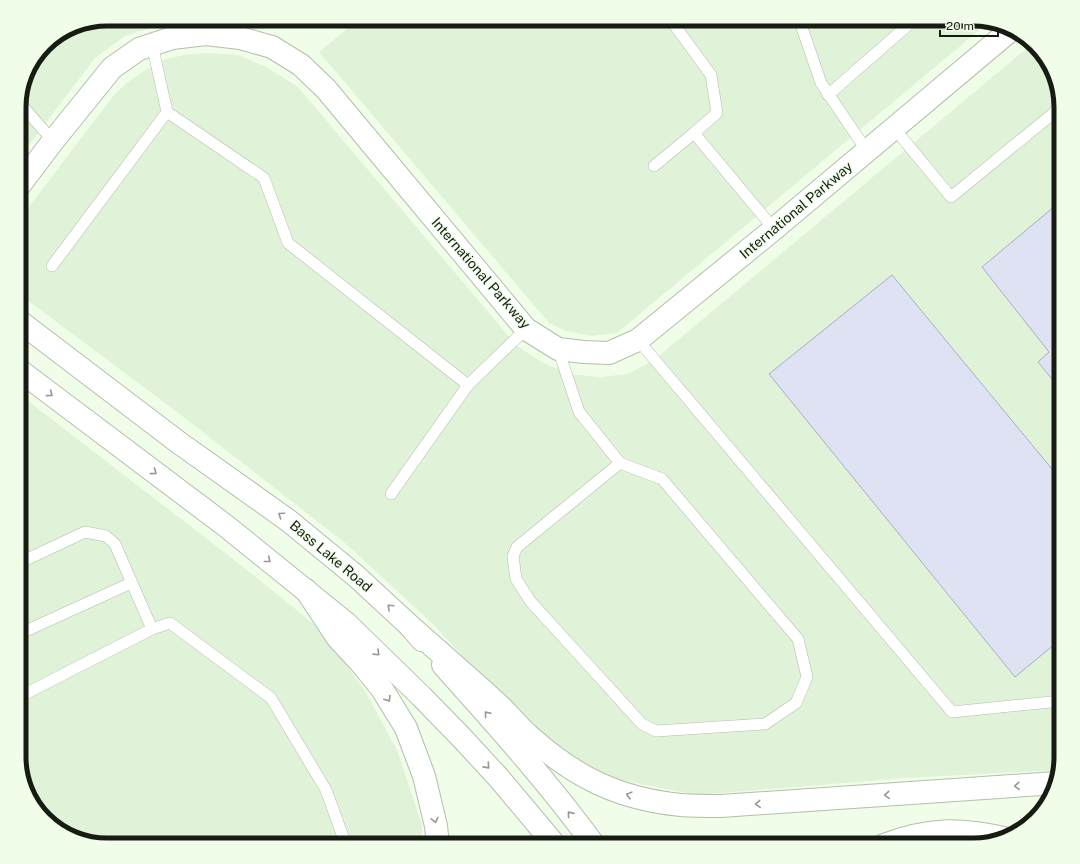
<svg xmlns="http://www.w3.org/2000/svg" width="1080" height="864" font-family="'Public Sans',sans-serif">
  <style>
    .built { fill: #e0f2d7 }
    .building { fill: #dfe2f2; stroke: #aaaec4 }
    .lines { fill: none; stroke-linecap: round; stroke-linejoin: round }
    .lane-casing { stroke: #b2bfab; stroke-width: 12 }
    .secondary-casing { stroke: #b2bfab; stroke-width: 24 }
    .highway-casing { stroke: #b2bfab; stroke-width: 24 }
    .lane { stroke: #fff; stroke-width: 11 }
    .secondary { stroke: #fff; stroke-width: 22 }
    .highway { stroke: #fff; stroke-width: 22 }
    .oneway { stroke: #979895 }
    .labels { text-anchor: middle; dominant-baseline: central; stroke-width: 3; stroke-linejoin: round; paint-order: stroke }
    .street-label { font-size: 14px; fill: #171b14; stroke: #f0fee9 }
    .rim { fill: none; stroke: #171b14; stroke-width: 5 }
  </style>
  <rect width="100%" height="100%" fill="#f0fee9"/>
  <!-- built -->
  <g class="built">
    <path d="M107,19h85l-27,4 -40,13 -30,22 -76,100v-57l9,-33 21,-27 25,-15z"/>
    <path d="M359,19h614l16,3 -372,311 -25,3 -26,-5 -17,-8 -230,-271z"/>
    <path d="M1033,43l19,25 9,39v650l-3,13 -152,8 -208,17 -58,-11 -43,-10 -47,-29 -38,-33 -79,-88 -88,-81 -168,-131 -158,-118v-74l94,-124 15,-14 16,-11 19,-11 21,-5 19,-2 35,2 28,12 32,20 219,259 25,16 26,12 33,3 27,-3 26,-14z"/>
    <path d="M19,394l223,172 78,63 44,60 33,61 25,75v20h-315l-33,-7 -25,-15 -21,-27 -9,-34z"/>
  </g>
  <!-- building -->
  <g class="building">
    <path d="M1061,201v189l-23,-28 11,-10 -67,-85z"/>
    <path d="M892,275l169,205v159l-46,38 -246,-303z"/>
  </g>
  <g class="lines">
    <!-- lane casing -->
    <g class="lane-casing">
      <g id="lane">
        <path d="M670,19l41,56 6,38 -23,20 80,96"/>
        <path d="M799,19l22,64 46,68"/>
        <path d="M828,95l87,-76"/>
        <path d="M19,102l34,39"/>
        <path d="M167,112l97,66 24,65 180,142 58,-56"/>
        <path d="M894,128l57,69 110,-90"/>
        <path d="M654,166l40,-33"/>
        <path d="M52,266l115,-154 -15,-68"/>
        <path d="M638,340l314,372 109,-11"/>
        <path d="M558,349l21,63 41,51 -103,84 -4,9 3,23 15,23 111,122 14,7 109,-7 31,-21 11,-26 -9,-38 -136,-160 -42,-16"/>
        <path d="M391,494l77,-109"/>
        <path d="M19,563l66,-31 21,4 9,8 37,85"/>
        <path d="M19,634l112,-51"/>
        <path d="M19,697l133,-68 18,-6 101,75 55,92 20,55"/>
      </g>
    </g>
    <!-- secondary casing -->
    <g class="secondary-casing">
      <g id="secondary">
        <path d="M19,186l34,-45 59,-73 27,-19 33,-11 34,-4 34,4 32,9 29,18 25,24 200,240 32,20 26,3 25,1 29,-13 136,-111 238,-200"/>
        <path d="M19,321l159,121 111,79 67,55 54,50 12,14"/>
        <path d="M19,370l207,156 120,97 76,74 39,40 37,40 57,68"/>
        <path d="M443,665c52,58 105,117 151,180"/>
      </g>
    </g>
    <!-- highway casing -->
    <g class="highway-casing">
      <g id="highway">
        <path d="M306,590l31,47 24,26 21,26 24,39 18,48 12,50 2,19"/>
        <path d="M410,626c30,27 61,53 91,81 9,9 17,19 27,28 46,42 91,64 153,70 13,1 27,1 40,1l335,-23"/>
        <path d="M884,845c44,-17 75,-17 120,-7"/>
      </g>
    </g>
    <!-- lane -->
    <use href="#lane" class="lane"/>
    <!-- secondary -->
    <use href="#secondary" class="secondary"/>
    <!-- highway -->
    <use href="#highway" class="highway"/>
  </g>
  <!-- one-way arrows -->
  <defs><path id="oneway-chevron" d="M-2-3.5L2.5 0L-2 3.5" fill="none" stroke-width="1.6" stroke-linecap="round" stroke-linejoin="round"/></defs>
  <g class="oneway">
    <use href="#oneway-chevron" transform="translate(50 394) rotate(37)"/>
    <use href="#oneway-chevron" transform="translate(154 472) rotate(37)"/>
    <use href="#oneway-chevron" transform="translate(281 515) rotate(-145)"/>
    <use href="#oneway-chevron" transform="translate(268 560) rotate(39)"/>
    <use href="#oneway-chevron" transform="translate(390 607) rotate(-137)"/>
    <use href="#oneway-chevron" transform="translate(377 653) rotate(44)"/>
    <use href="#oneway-chevron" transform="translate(388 699) rotate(58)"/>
    <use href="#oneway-chevron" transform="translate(487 714) rotate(-131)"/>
    <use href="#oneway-chevron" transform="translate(487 766) rotate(48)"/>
    <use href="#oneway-chevron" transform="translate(1017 786) rotate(176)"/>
    <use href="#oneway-chevron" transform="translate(629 795) rotate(-165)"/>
    <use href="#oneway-chevron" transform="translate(887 795) rotate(176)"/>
    <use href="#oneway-chevron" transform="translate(758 804) rotate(176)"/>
    <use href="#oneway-chevron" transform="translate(570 814) rotate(-129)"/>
    <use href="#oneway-chevron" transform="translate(435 820) rotate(77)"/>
  </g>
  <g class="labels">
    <!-- street labels -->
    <g class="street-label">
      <text transform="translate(796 210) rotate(-40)">International Parkway</text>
      <text transform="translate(481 273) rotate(49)">International Parkway</text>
      <text transform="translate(331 556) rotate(40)">Bass Lake Road</text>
    </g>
  </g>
  <!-- crop -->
  <path d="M0 0H1080V864H0ZM107 26H973A81 81 0 0 1 1054 107V757A81 81 0 0 1 973 838H107A81 81 0 0 1 26 757V107A81 81 0 0 1 107 26Z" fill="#f0fee9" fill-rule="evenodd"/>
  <path class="rim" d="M107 26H973A81 81 0 0 1 1054 107V757A81 81 0 0 1 973 838H107A81 81 0 0 1 26 757V107A81 81 0 0 1 107 26Z"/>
  <!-- scale -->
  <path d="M940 30v6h58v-6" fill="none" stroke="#171b14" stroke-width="2"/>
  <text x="946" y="30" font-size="12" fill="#171b14" stroke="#f0fee9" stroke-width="3" paint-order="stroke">20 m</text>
</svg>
